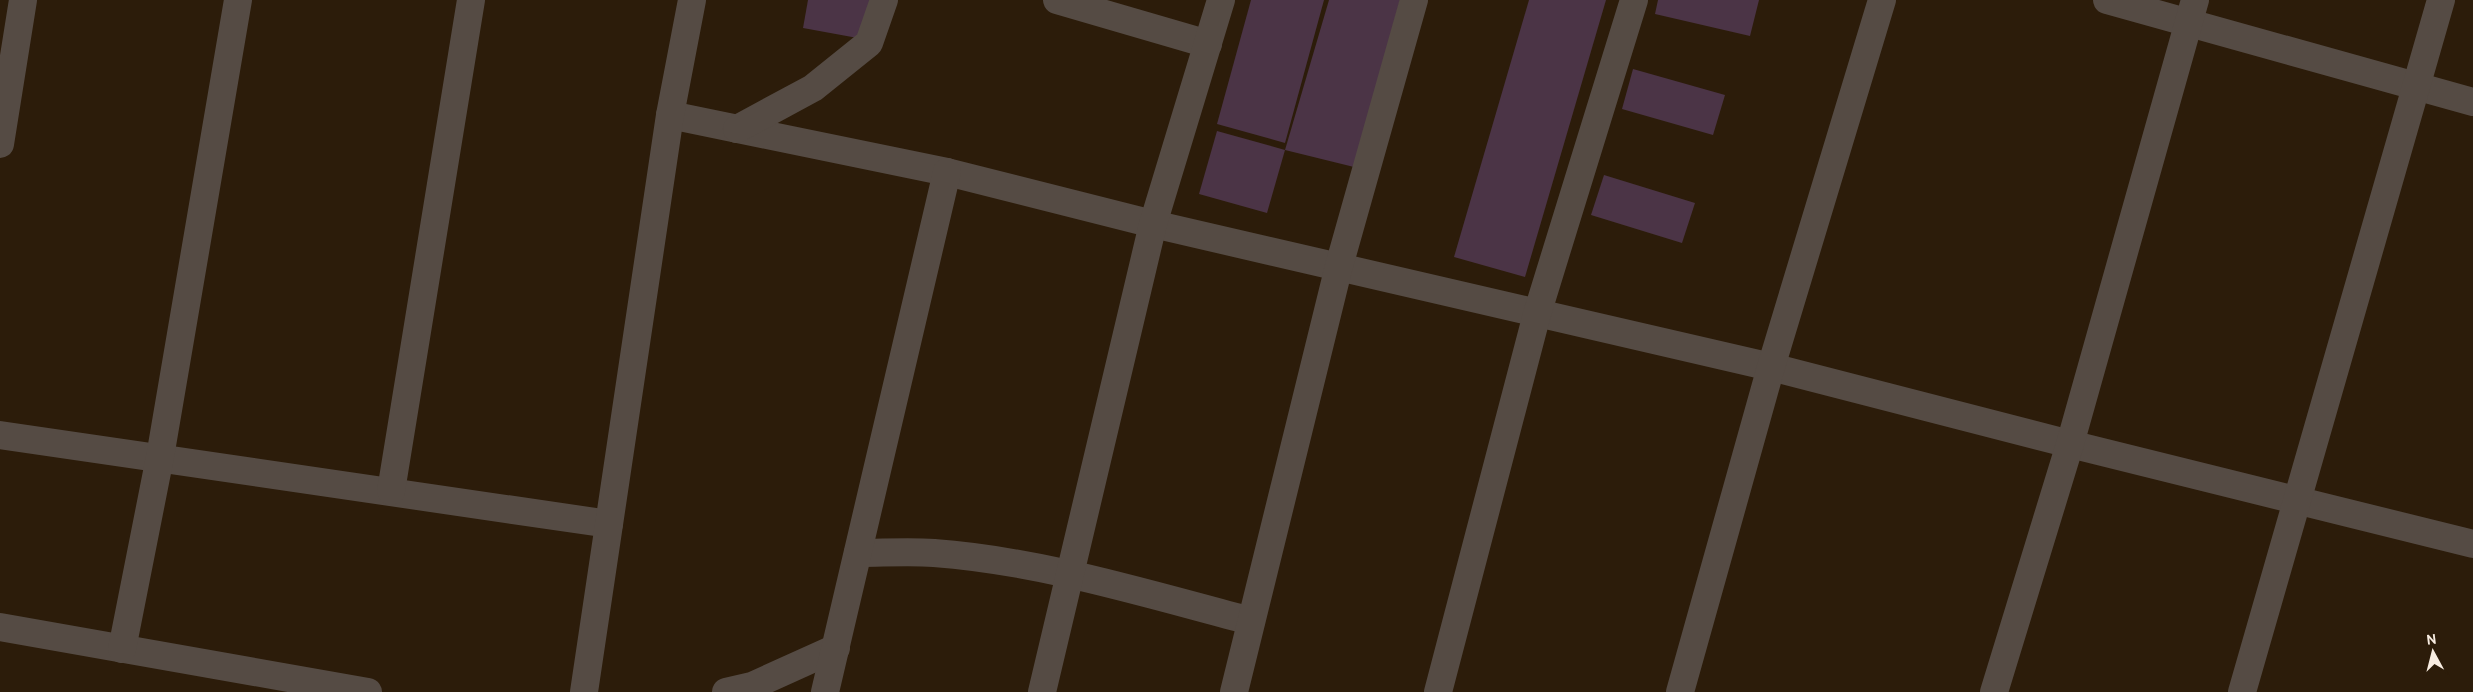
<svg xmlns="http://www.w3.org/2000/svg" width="2473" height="692" font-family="Overpass,sans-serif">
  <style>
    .building { fill: #4b3446 }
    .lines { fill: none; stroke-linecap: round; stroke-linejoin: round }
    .minor { stroke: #554b44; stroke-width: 28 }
  </style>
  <rect width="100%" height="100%" fill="#2c1c0a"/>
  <!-- building -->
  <g class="building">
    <path d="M808,0h69l-14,39 -60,-11z"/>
    <path d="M1251,0h73l-39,143 -68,-19z"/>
    <path d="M1329,0h71l-46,167 -69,-17z"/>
    <path d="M1529,0h77l-81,277 -71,-20z"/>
    <path d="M1658,0h101l-9,36 -95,-22z"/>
    <path d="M1633,69l92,26 -12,40 -91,-26z"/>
    <path d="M1217,131l68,19 -18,63 -68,-19z"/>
    <path d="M1604,175l91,28 -13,40 -91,-28z"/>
  </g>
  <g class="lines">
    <!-- minor -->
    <g class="minor">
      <path d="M1057,0l151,44"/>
      <path d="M2107,0l366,102"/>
      <path d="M670,115l277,57 206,52 618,143 299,77 403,100"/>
      <path d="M737,129l76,-41 56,-45 15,-43"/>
      <path d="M0,144l23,-144"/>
      <path d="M0,435l609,89"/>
      <path d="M391,491l80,-491"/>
      <path d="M858,553c25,0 51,-2 76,0 108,8 213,41 317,68"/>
      <path d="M0,627l368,65"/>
      <path d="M122,649l38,-192 78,-457"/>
      <path d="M584,692l86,-577 22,-115"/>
      <path d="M726,692l26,-6 84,-38"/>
      <path d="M825,692l122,-520"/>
      <path d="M1042,692l111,-468 68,-224"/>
      <path d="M1234,692l105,-426 75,-266"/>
      <path d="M1438,692l99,-378 97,-314"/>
      <path d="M1680,692l91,-325 111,-367"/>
      <path d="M1994,692l76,-248 125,-444"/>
      <path d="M2242,692l199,-692"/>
    </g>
  </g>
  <!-- north arrow -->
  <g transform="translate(2433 652) rotate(353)" stroke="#2c1c0a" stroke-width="4" paint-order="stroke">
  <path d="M0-4L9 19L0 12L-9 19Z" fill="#f8ede2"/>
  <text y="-8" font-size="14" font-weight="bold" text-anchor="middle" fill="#f8ede2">N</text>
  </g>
</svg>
